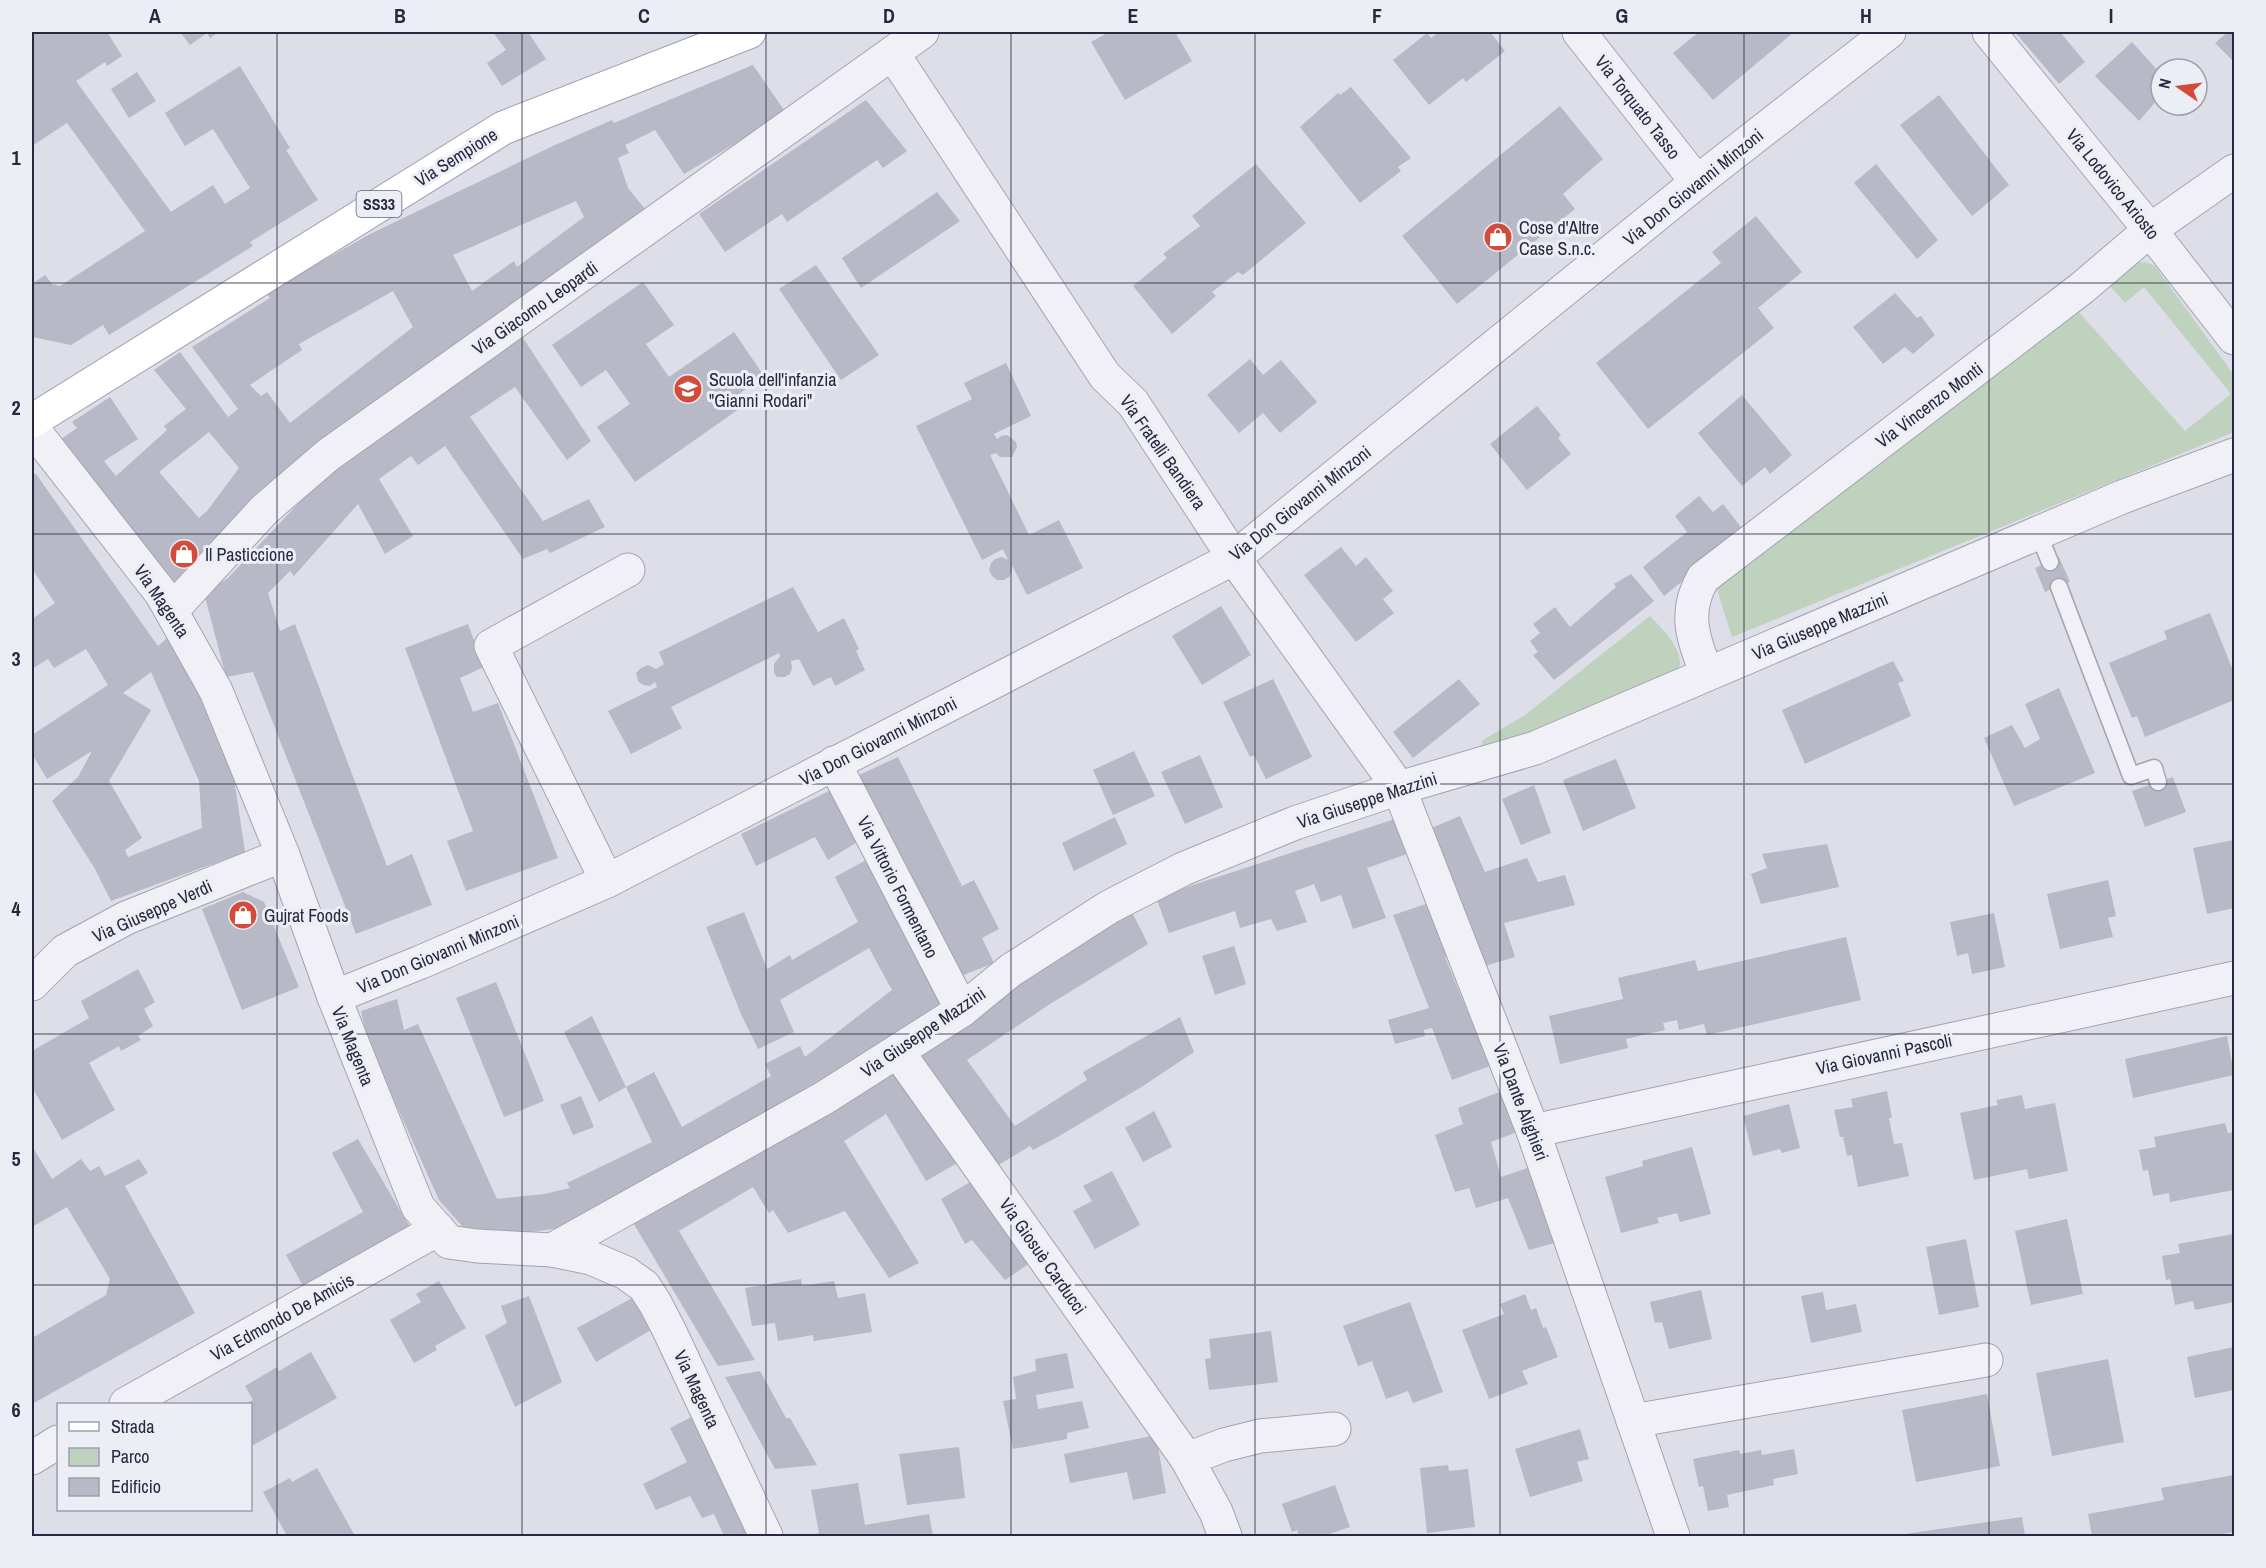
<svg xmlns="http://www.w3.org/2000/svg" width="2266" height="1568" font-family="'Archivo Narrow',sans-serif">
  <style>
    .green { fill: #bed2be }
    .building { fill: #b7b9c7; fill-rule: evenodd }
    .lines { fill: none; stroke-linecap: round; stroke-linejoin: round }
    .service-casing { stroke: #a2a4b2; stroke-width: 19 }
    .minor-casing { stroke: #a2a4b2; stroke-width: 35 }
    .tertiary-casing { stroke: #a2a4b2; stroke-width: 35 }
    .primary-casing { stroke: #9c9fb4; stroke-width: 35 }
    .service { stroke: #f0f0f6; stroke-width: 16 }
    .minor { stroke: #f0f0f6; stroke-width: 33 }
    .tertiary { stroke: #f0f0f6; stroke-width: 33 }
    .primary { stroke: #fff; stroke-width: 33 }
    .grid { fill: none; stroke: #26293f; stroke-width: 1.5; stroke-opacity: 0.55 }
    .labels { text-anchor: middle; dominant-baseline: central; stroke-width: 6; stroke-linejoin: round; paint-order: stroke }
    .shield { fill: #eceef5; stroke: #616476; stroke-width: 1.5 }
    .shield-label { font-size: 16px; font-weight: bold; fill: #26293f }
    .street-label { font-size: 18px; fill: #26293f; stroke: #eceef5 }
    .poi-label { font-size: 18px; fill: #26293f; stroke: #eceef5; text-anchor: start }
    .neatline { fill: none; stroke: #26293f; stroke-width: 2 }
    .grid-label { font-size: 20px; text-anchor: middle; font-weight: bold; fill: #26293f }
  </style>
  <rect width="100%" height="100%" fill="#dddee8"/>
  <!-- green -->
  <g class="green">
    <path d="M2146,262l9,4 79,109v57l-502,205 -18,-57 364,-269 107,120 46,-37 -87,-107 -19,16 -16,-18 25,-22z"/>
    <path d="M1650,616c12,13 37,36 28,55l-147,63 -50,13 2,-7 42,-25z"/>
  </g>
  <!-- building -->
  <g class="building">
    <path d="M32,32h75l15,24 -15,10 -2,-4 -29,19 95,131 42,-27 12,19 25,-16 -37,-59 -28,17 -20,-33 75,-47 50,82 -4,2 32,50 -68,42 3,4 -144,89 -6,-10 -32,20 -39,-8v-53l13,-9 7,9 8,2 85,-55 -78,-108 -35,23z"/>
    <path d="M180,32h39l-9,6 -3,-5 -17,12z"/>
    <path d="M493,32h35l18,27 -44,27 -15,-23 19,-13z"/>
    <path d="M1109,32h66l17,29 -67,39 -34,-58z"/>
    <path d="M1439,32h51l15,19 -39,31 -3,-4 -34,27 -36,-45 34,-27 4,5z"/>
    <path d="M1699,32h95l-81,68 -40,-47z"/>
    <path d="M2015,32h45l25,30 -26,22z"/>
    <path d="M2228,32h6v30l-19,-19z"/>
    <path d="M2132,42l29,32v8l-10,10 7,7 -19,22 -44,-45z"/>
    <path d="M753,65l33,48 -102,61 -29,-44 -30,15 4,8 -11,5 10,30 21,26 -473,377 -125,-145 26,-18 -5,-6 38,-25 28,42 -34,22 12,15 51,-46 -3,-4 22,-17 -32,-39 26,-18 48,65 10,-8 -46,-62 78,-49 -4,-5 104,-59 185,-89 57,-25 2,3zM576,201l8,16 -67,50 -3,-6 -42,30 -19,-36zM393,291l20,36 -123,96 -23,-31 -6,4 -11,-11 52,-35 -3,-6zM209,432l30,36 -32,43 -8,7 -40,-46z"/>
    <path d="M137,72l19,29 -27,17 -18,-29z"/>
    <path d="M1351,87l60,71 -13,9 3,4 -41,32 -60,-76 38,-34 2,2z"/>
    <path d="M1939,95l70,90 -37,31 -72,-91z"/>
    <path d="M866,100l41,51 -24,17 -6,-8 -90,62 -5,-8 -57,38 -26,-38z"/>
    <path d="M1560,106l43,53 -40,35 12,15 -118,95 -55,-68z"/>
    <path d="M1256,164l50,59 -63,52 -5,-3 -26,20 4,4 -44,38 -39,-48 34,-28 -4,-4 37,-28 -8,-10z"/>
    <path d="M1876,164l62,76 -21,19 -63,-76z"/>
    <path d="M937,192l23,29 -99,67 -19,-30z"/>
    <path d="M1756,216l46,56 -44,36 16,20 -126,101 -52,-66 125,-100 -9,-11z"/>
    <path d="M816,265l63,90 -38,25 -62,-91z"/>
    <path d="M643,282l31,43 -28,19 23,33 65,-45 30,44 -32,23 7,10 -104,73 -38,-55 33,-23 -24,-34 -25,17 -29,-42z"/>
    <path d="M1895,293l22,25 4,-2 14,19 -22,19 -8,-7 -22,17 -30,-37z"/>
    <path d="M521,335l70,106 -24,19 -52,-73 -45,30 73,104 46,-22 16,28 -55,26 -3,-4 -24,10 -78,-113 -27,19 -7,-9 -32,23 34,57 -28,18 -27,-50 -64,72 -4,-5 -22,22 12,38 15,-7 92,242 25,-12 20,51 -76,29 -103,-262 -27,5 -22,-84 24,-15 103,-109z"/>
    <path d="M1250,359l13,16 18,-15 36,42 -37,31 -17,-20 -24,20 -32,-38z"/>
    <path d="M1006,363l25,53 -37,18 3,5 4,-3 6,-1 9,7 1,5 -5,10h-12l-4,-4 -6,2 39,80 30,-15 24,48 -56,27 -15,-30v6l-3,6 -5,3h-7l-5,-4 -3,-6 2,-7 4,-4 7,-2 6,3 -5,-11 -21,11 -66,-134 56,-27 -8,-16z"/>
    <path d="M1742,395l50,60 -22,19 -5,-7 -23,19 -44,-53z"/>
    <path d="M1537,406l24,29 -3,3 13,16 -44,36 -37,-46z"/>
    <path d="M32,473l4,1 122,172 15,-13 59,132 13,87 -134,49 -16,-32 -43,-68 26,-24 14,-26 -45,28 -15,-25v-19l76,-50 -22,-36 -32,19 -6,-9 -16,10v-50l23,-16 -23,-34zM151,672l48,109 3,47 -74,29 -3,-7 17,-12 -33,-57 42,-71 -28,-17z"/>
    <path d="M1699,496l14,16 10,-8 21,27 -80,65 -21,-29 44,-35 -12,-16z"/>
    <path d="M1341,547l15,19 10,-9 27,34 -10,8 11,14 -38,29 -52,-67z"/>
    <path d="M2059,557l11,25 -25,10 -10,-24z"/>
    <path d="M1631,574l23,27 -100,79 -21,-25 5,-3 -8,-11 10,-8 -7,-9 22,-17 15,20 46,-40 -2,-3z"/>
    <path d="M793,587l25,45 26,-14 15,31 -3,2 9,19 -30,16 -4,-9 -18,9 -14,-27 -8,2 1,7 -2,6 -5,3h-8l-3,-4v-9l6,-8 -1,-3 -108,54 11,21 -51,26 -23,-43 49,-24 -2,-5 -5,4 -7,-1 -5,-4 -2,-8 5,-5 7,-3 8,4 8,-5 -5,-12z"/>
    <path d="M1221,606l30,49 -49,30 -30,-49z"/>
    <path d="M2210,613l24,60v27l-89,37 -8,-21 -5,2 -23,-55 58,-24 -3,-8z"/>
    <path d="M468,624l16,43 -24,11 13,34 25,-9 60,155 -92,33 -19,-50 26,-10 -68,-183z"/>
    <path d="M1893,661l11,20 -6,2 13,33 -106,48 -23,-54z"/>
    <path d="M1273,679l39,78 -46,22 -12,-24 -4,2 -27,-55z"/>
    <path d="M1459,679l21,25 -67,54 -20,-26z"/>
    <path d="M2059,688l36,85 -81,33 -30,-68 28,-13 13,23 15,-9 -15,-35z"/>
    <path d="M1134,751l21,45 -42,19 -20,-45z"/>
    <path d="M1200,755l23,52 -38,17 -24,-52z"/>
    <path d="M898,757l64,129 12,-6 25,49 -17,9 12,25 -33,13 -102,-201z"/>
    <path d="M1616,759l20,49 -53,23 -20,-51z"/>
    <path d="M2173,777l13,35 -41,15 -13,-36z"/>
    <path d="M1534,785l17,48 -30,12 -19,-46z"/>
    <path d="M831,790l28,51 -31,19 -13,-23 -59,29 -15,-32z"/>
    <path d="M1460,816l25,56 42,-14 11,24 27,-7 10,30 -71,18 11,34 -34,10 -52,-138z"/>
    <path d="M1115,817l12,27 -53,27 -12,-28z"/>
    <path d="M1395,819l12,35 -40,14 19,50 -33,11 -12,-34 -20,7 -7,-18 -19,7 12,31 -30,9 -6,-12 -31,9 -5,-17 -66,22 -13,-36z"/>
    <path d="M2234,840v68l-27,6 -14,-66z"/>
    <path d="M1827,844l12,43 -78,17 -10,-30 16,-6 -5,-14z"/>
    <path d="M868,859l77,147 -125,85 -261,137 -62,9 -35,-11 -23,-26 -71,-158 -7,-31 36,-12 7,31 14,-6 79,175 47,-5 26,-6 -3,-5 85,-41 -26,-55 28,-15 28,55 89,-51 -6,-12 35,-18 5,11 87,-67 -23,-42 -89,52 14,32 -36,17 -17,-35 -35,-87 38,-15 23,57 23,-14 2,5 66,-38 -23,-45z"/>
    <path d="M2108,880l8,36 -8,2 5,19 -53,12 -13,-55z"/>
    <path d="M243,892l21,10 35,85 -57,23 -40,-101z"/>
    <path d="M1429,903l20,54h-4l45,109 -38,14 -20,-52 -8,2 1,6 -30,8 -7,-24 41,-12 -36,-93z"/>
    <path d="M1129,906l19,38 -98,60 -83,56 48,66 72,-46 -4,-8 97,-55 14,35 -51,34 -82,49 -28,15 -3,-4 -35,21 -79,-112z"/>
    <path d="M1994,913l11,54 -33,7 -4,-21 -11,3 -7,-34z"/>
    <path d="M1846,937l15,63 -154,35 -3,-11 -25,6 -2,-10 -14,3 2,7 -39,9 2,9 -68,16 -11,-48 74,-17 -5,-21 77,-18 3,11z"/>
    <path d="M1234,946l12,38 -31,11 -13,-39z"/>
    <path d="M138,969l17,33 -11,7 9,17 -15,10 3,4 -20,11 -2,-5 -30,17 26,47 -53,30 -30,-53v-36l57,-33 -8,-17z"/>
    <path d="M496,982l48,119 -40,16 -48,-119z"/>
    <path d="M592,1016l34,71 -27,15 -35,-70z"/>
    <path d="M2227,1036l7,39 -101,23 -8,-39z"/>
    <path d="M893,1067l66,95 -33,19 -40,-67 -42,27 75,122 -30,15 -44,-67 -57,22 -15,-23 -4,3 -16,-26 -74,44 76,129 -37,6 -87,-147z"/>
    <path d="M1502,1091l15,41 -26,10 10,35 29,-10 28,75 -29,8 -21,-52 -32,10 -7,-20 -14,4 -20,-57 28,-11 -5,-16z"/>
    <path d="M1887,1091l5,27h-3l5,26 8,-1 7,33 -51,11 -6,-32 -5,1 -4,-19h-3l-6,-27 19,-3 -2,-8z"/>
    <path d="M2022,1095l3,14 30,-6 13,68 -39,8 -2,-10 -53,11 -14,-67 38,-8 -2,-5z"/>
    <path d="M581,1096l13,31 -21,8 -13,-30z"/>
    <path d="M1789,1104l11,44 -18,5 -2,-4 -27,7 -10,-40z"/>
    <path d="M1154,1111l18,36 -29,15 -18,-34z"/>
    <path d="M2225,1123l3,10 6,-1v58l-64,12 -1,-9 -16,3 -5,-26 -5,1 -4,-21 17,-3 -2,-10z"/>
    <path d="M358,1139l52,88 -107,59 -17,-31 77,-43 -31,-59z"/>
    <path d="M32,1146l20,33 29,-20 9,12 9,-5 6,10 34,-17 9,14 -23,13 70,127 -163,91v-66l74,-43 4,-16 -43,-72 -35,20z"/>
    <path d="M1692,1147l19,67 -31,8 -3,-9 -20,5 2,5 -38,10 -16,-56 38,-11 -1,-5z"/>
    <path d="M1112,1171l28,54 -45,24 -22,-38 19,-10 -9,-15z"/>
    <path d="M972,1181l58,82 -25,17 -33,-40 -7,4 -24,-45z"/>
    <path d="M2067,1219l16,75 -52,11 -16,-74z"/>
    <path d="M2234,1234v68l-39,8 -2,-9 -18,4 -5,-26 -4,1 -4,-24 18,-3 -2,-9z"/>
    <path d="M1966,1239l13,68 -40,8 -13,-68z"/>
    <path d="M801,1279l1,7 32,-5 4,17 27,-5 7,39 -58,9 -1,-6 -35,6 -3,-18 -23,3 -7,-38z"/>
    <path d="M439,1281l27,47 -31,18 2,4 -23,13 -24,-43 31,-18 -5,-8z"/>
    <path d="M1701,1290l11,49 -43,10 -7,-27 -7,1 -5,-21z"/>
    <path d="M1823,1292l3,18 30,-6 6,28 -51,11 -10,-47z"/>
    <path d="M1525,1294l6,16 5,-2 7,20 3,-1 12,30 -36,14 6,13 -39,15 -27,-69 42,-16 -4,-10z"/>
    <path d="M529,1296l33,86 -47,25 -30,-71 22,-13 -6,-17z"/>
    <path d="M634,1297l17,33 -55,32 -19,-34z"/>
    <path d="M1410,1302l33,90 -30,11 -5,-12 -22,8 -14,-38 -14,5 -15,-40z"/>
    <path d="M1271,1331l7,51 -69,8 -4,-31 6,-1 -2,-19z"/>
    <path d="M2234,1347v43l-39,8 -8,-41z"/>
    <path d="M311,1352l26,46 -87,49v-43h-5l8,-4 -8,-14 32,-19 2,4z"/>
    <path d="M1067,1353l7,35 -38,7 2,14 44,-8 7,27 -22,5v6l-54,10 -10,-48 13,-2 -3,-22 23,-6 -1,-12z"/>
    <path d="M2108,1359l16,83 -72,14 -16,-83z"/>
    <path d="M760,1371l26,47h4l27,47 -42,4 -50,-92z"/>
    <path d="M1987,1394l13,72 -84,16 -14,-72z"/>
    <path d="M699,1413l63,123h-38l-10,-22 -12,4 -12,-22 -34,14 -13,-26 44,-22 -17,-34z"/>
    <path d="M1580,1429l9,30 -12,3 6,19 -53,16 -15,-48z"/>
    <path d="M1156,1435l10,58 -33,7 -6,-28 -57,11 -6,-29z"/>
    <path d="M959,1447l6,51 -58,7 -8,-51z"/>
    <path d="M1794,1449l4,25 -25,5 1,6 -47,10 2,12 -21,4 -5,-25 -4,1 -6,-28 46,-9 1,4 21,-4 1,5z"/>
    <path d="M1448,1465l1,6 19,-2 7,58 -48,6 -7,-65z"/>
    <path d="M317,1468l38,68h-68l-24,-44 27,-14 2,4z"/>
    <path d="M2234,1475v57l-23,4h-119l-4,-22 76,-14 -3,-12z"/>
    <path d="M858,1483l7,42 64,-11 4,22h-126l12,-3 -8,-43z"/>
    <path d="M1335,1485l15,42 -27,9h-24l-2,-6 -5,2 -10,-28z"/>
    <path d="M2022,1517l3,19h-127v-1z"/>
  </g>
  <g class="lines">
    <!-- service casing -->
    <g class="service-casing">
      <g id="service">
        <path d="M2038,533l12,29"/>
        <path d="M2059,587l72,189 23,-8 4,14"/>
      </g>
    </g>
    <!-- minor casing -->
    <g class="minor-casing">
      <g id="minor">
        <path d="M1579,32l118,150"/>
        <path d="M1989,32l161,198 84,108"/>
        <path d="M893,54l212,322 28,27 101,155 165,230 134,343 140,405"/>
        <path d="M172,610l92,-100 64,-55 594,-423"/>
        <path d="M1707,674c-14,-34 -24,-62 -4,-96l379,-290 68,-58 84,-59"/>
        <path d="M834,763l128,247"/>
        <path d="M607,881l-116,-235 137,-76"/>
        <path d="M334,997l87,-35 186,-81 627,-323 463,-376 192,-150"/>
        <path d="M898,1052l289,407 29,53 9,24"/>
        <path d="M1533,1131l701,-153"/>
        <path d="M552,1250l272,-152 138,-88 49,-40 98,-63 74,-38 112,-46 104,-35 136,-40 587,-251 112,-42"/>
        <path d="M126,1404l312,-175"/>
        <path d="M1633,1421l353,-61"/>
        <path d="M32,1458l26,-16"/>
        <path d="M1187,1459l37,-14 36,-9 74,-7"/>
      </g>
    </g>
    <!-- tertiary casing -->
    <g class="tertiary-casing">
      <g id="tertiary">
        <path d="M32,428l129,165 55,98 67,164 51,142 84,210 31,35 28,4 75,4 39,8 35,15 18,13 11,17 14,27 97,206"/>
        <path d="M32,984l33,-33 61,-33 157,-63"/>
      </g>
    </g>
    <!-- primary casing -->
    <g class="primary-casing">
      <path id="primary" d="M32,421l471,-293 246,-96"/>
    </g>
    <!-- service -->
    <use href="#service" class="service"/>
    <!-- minor -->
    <use href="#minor" class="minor"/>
    <!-- tertiary -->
    <use href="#tertiary" class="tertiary"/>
    <!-- primary -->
    <use href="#primary" class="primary"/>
  </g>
  <!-- grid -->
  <path class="grid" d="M277,32v1504M522,32v1504M766,32v1504M1011,32v1504M1255,32v1504M1500,32v1504M1744,32v1504M1989,32v1504M32,283h2202M32,534h2202M32,784h2202M32,1034h2202M32,1285h2202"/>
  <!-- icons -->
  <defs>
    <g id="shop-disc" transform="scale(1.5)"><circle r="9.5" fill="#d34b3b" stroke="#eceef5"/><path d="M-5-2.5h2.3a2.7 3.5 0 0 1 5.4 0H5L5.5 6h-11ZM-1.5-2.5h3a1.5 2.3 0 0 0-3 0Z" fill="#fff"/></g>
    <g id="school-disc" transform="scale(1.5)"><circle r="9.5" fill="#d34b3b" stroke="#eceef5"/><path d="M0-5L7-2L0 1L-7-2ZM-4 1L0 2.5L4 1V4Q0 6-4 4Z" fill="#fff"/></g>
  </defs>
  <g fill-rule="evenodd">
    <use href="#shop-disc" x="1498" y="237"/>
    <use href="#school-disc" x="688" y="389"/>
    <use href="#shop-disc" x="184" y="554"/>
    <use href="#shop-disc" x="243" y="915"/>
  </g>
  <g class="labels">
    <!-- shield labels -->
    <rect class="shield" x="356.5" y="191" width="45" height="26" rx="4.5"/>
    <g class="shield-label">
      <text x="379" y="204">SS33</text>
    </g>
    <!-- street labels -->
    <g class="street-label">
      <text transform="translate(1638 107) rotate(52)">Via Torquato Tasso</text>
      <text transform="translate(456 157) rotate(-32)">Via Sempione</text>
      <text transform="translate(2113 184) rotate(51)">Via Lodovico Ariosto</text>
      <text transform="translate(1693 187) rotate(-39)">Via Don Giovanni Minzoni</text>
      <text transform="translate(535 308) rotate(-35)">Via Giacomo Leopardi</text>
      <text transform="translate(1929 405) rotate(-37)">Via Vincenzo Monti</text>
      <text transform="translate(1163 452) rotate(55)">Via Fratelli Bandiera</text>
      <text transform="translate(1300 503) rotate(-38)">Via Don Giovanni Minzoni</text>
      <text transform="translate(162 601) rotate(56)">Via Magenta</text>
      <text transform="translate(1820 626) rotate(-23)">Via Giuseppe Mazzini</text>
      <text transform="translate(878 741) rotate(-27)">Via Don Giovanni Minzoni</text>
      <text transform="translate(1367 800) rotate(-18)">Via Giuseppe Mazzini</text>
      <text transform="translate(898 887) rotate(63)">Via Vittorio Formentano</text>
      <text transform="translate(152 911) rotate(-24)">Via Giuseppe Verdi</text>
      <text transform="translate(438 954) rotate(-23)">Via Don Giovanni Minzoni</text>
      <text transform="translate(923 1032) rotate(-34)">Via Giuseppe Mazzini</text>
      <text transform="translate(353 1046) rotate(68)">Via Magenta</text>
      <text transform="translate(1884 1054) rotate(-12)">Via Giovanni Pascoli</text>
      <text transform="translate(1521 1102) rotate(69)">Via Dante Alighieri</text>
      <text transform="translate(1043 1256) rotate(55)">Via Giosuè Carducci</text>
      <text transform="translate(282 1317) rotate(-29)">Via Edmondo De Amicis</text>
      <text transform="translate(697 1389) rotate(65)">Via Magenta</text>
    </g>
    <!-- poi labels -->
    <g class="poi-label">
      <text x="1519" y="227">Cose d'Altre<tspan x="1519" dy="21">Case S.n.c.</tspan></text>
      <text x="709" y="379">Scuola dell'infanzia<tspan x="709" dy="21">"Gianni Rodari"</tspan></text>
      <text x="205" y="554">Il Pasticcione</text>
      <text x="264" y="915">Gujrat Foods</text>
    </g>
  </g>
  <!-- border -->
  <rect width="2266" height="1568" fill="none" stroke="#eceef5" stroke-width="66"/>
  <!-- legend -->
  <rect x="57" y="1403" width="195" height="108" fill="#eceef5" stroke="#9d9fac" stroke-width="1.5"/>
  <rect x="69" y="1422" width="30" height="9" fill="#ffffff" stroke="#9d9fac" stroke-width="1.5"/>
  <text x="111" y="1433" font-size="18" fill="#26293f">Strada</text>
  <rect x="69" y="1448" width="30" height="18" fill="#bed2be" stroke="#9d9fac" stroke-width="1.5"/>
  <text x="111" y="1463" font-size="18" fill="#26293f">Parco</text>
  <rect x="69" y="1478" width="30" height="18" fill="#b7b9c7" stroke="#9d9fac" stroke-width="1.5"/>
  <text x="111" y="1493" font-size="18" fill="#26293f">Edificio</text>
  <!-- north arrow -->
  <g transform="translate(2179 87) rotate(284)"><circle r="28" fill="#eceef5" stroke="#9d9fac" stroke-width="1.5"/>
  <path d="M0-4.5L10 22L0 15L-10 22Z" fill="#d34b3b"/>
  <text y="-9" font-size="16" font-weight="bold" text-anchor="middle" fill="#26293f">N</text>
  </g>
  <rect x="33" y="33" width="2200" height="1502" class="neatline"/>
  <g class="grid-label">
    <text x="155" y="23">A</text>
    <text x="400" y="23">B</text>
    <text x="644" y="23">C</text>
    <text x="889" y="23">D</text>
    <text x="1133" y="23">E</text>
    <text x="1377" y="23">F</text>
    <text x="1622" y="23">G</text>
    <text x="1866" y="23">H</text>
    <text x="2111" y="23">I</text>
    <text x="16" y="165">1</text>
    <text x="16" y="415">2</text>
    <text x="16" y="666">3</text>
    <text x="16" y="916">4</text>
    <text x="16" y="1166">5</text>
    <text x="16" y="1417">6</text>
  </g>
</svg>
